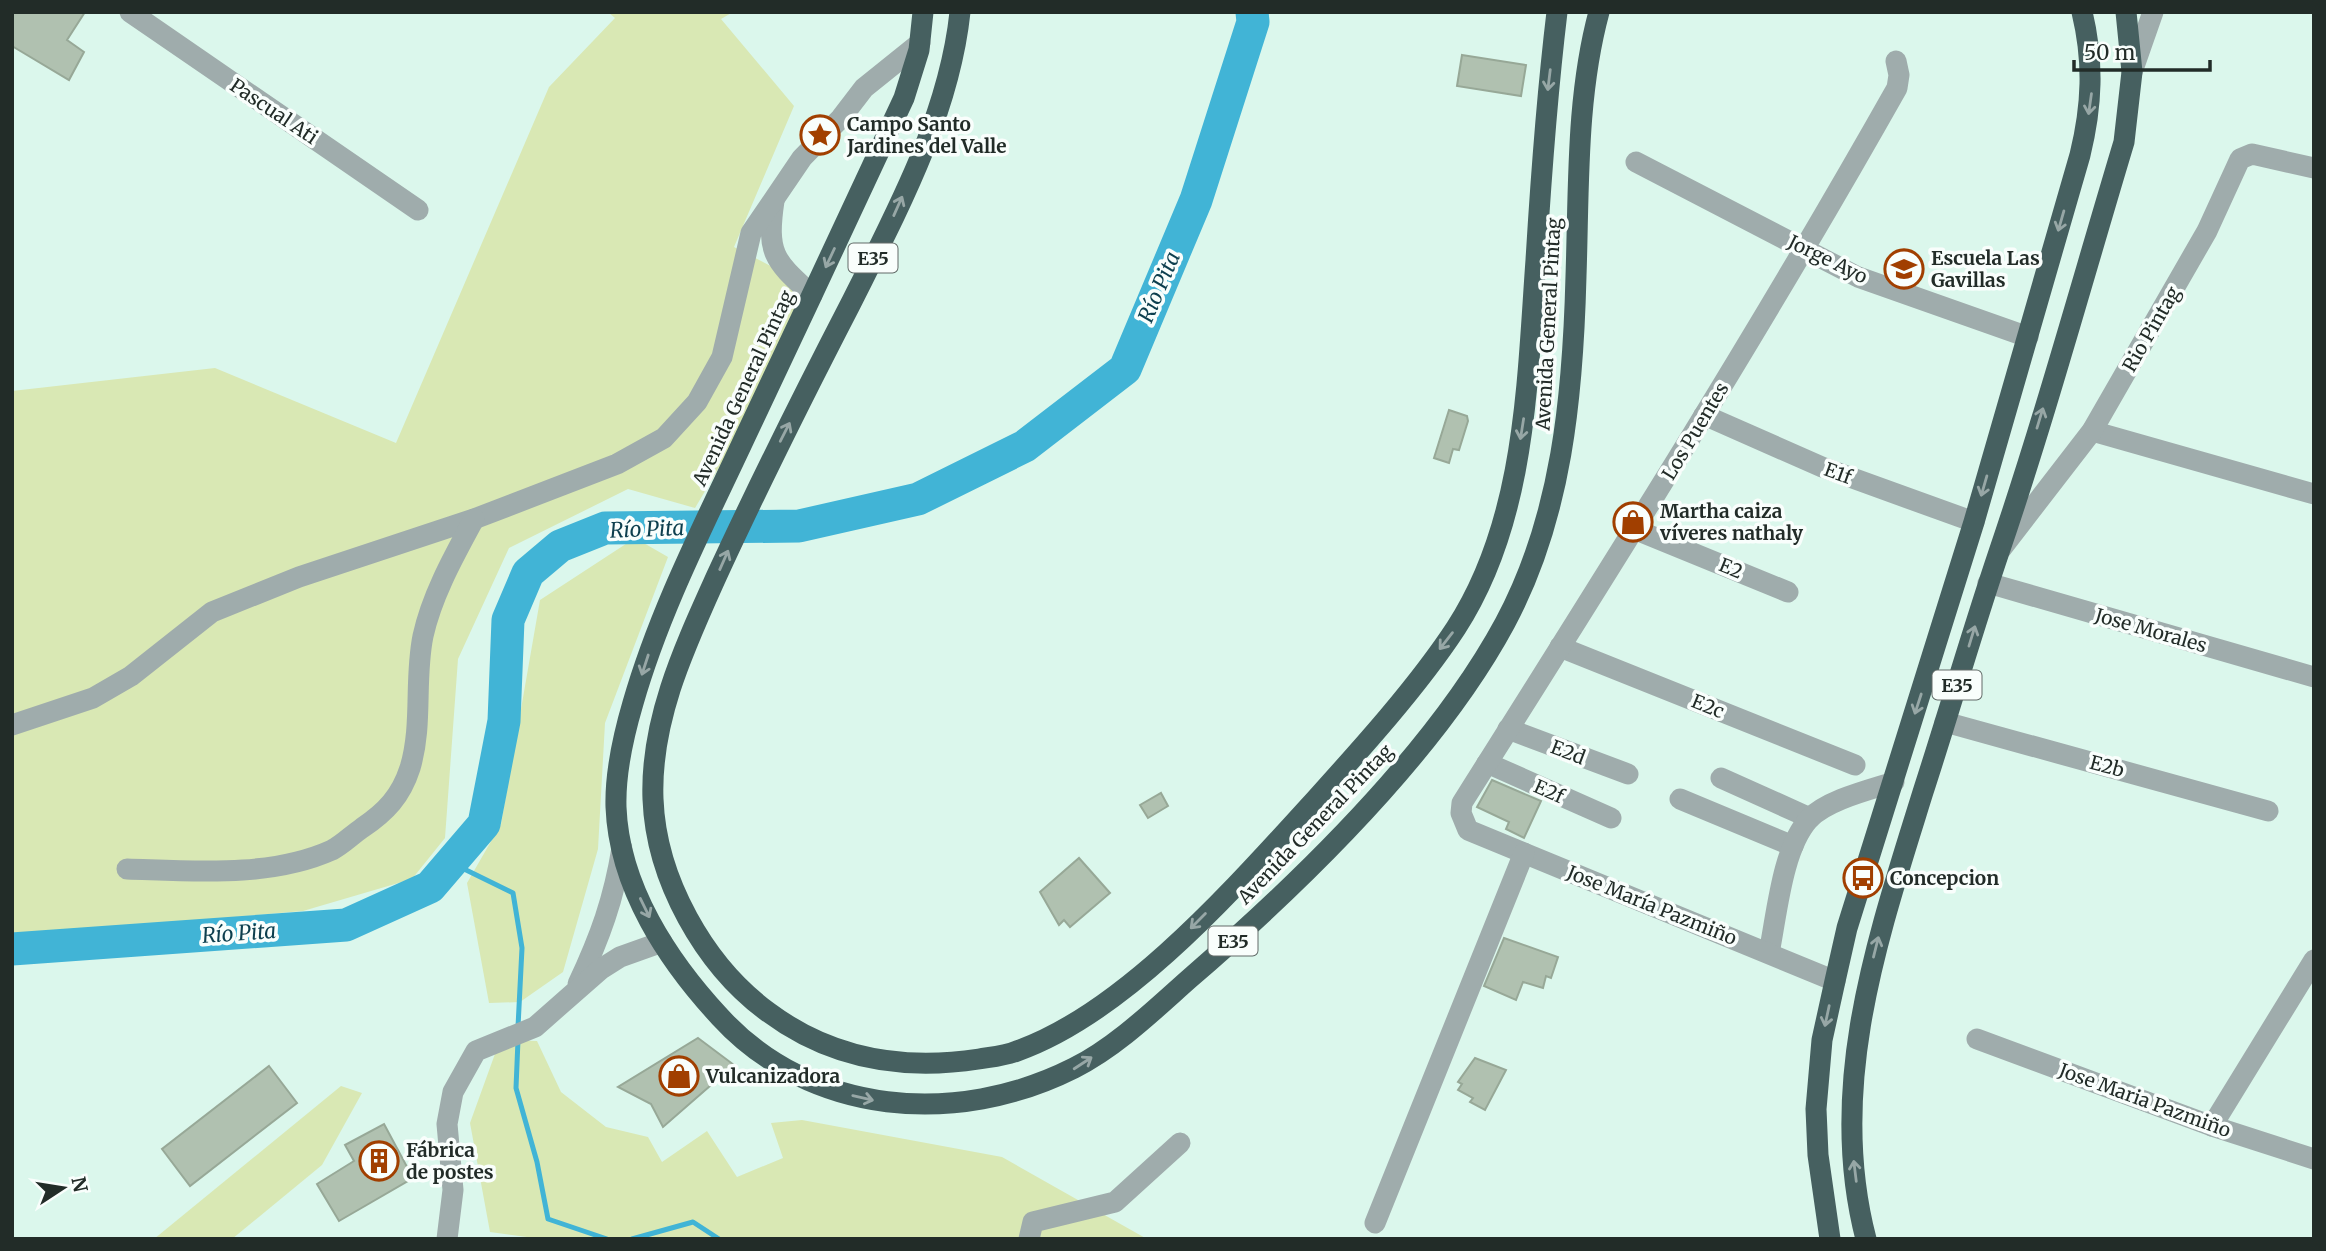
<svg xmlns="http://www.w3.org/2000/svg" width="2326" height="1251" font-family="Merriweather,serif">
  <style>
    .green { fill: #d9e8b4 }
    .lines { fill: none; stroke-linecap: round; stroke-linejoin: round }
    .stream { stroke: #41b4d6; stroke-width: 5 }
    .river { stroke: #41b4d6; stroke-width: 33 }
    .building { fill: #b0c1b0; stroke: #97a897; stroke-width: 2 }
    .minor { stroke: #9facac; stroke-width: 21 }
    .highway { stroke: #466060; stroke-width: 21 }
    .oneway { stroke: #97a7a6 }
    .labels { text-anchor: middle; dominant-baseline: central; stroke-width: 7; stroke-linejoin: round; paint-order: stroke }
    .shield { fill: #f9fefc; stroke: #626b68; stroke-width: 2 }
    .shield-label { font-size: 18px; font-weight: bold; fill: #222c28 }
    .street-label { font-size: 19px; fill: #222c28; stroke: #f9fefc }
    .poi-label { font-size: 19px; font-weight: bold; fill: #222c28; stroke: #f9fefc; text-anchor: start }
    .water-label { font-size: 21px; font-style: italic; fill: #0d3f4e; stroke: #f9fefc }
  </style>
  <rect width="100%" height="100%" fill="#dbf7ec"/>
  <!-- green -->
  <g class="green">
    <path d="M608,12h125l-12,7 73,87 -60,141 73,38 -68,149 -44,74 -67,-19 -119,59 -51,111 -13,179 -33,41 -109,32 -269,24 -22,7v-551l203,-23 181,75 153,-356 66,-69z"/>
    <path d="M635,538l33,19 -63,166 -7,126 -35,123 -43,30 -31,1 -22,-120 34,-59 39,-224z"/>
    <path d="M500,1040l37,1 24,51 45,35 42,10 14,25 45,-31 30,46 46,-19 -12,-35 31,-3 200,37 145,82h-605l-52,-7 -20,-109z"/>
    <path d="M341,1086l21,7 -40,72 -90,74h-78z"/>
  </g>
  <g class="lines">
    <!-- stream -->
    <g class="stream">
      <path d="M460,867l53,26 9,55 -4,79"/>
      <path d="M518,1040l-2,48 21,74 11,57 59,20"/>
      <path d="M632,1239l61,-17 26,17"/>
    </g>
    <!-- river -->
    <path class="river" d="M12,949l334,-24 84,-38 54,-63 20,-103 4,-101 20,-47 32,-27 45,-18 194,-2 119,-27 107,-53 100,-77 71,-169 57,-178 -1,-10"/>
  </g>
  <!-- building -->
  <g class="building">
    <path d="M12,12h73l-18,28 17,12 -15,28 -57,-34z"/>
    <path d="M1462,55l64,10 -5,31 -64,-10z"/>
    <path d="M1449,410l18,6 1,5 -9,29 -6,-1 -4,14 -15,-5z"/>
    <path d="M1492,780l49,21 -17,37 -18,-9 3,-7 -32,-15z"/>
    <path d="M1161,793l7,13 -20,12 -8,-13z"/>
    <path d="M1079,858l31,35 -40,34 -6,-7 -5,5 -19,-33z"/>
    <path d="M1504,938l54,19 -7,21 -5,-2 -3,12 -20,-6 -7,18 -32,-14z"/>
    <path d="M698,1038l36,27 -71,62 -12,-23 -33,-17z"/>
    <path d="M1475,1058l31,12 -21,40 -15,-8 3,-4 -15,-8 4,-6 -4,-2z"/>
    <path d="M269,1066l28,37 -107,83 -28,-37z"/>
    <path d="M384,1124l29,54 -74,43 -22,-37 37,-23 -9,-16z"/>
  </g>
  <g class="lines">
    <!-- minor -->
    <g class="minor">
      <path d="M130,12l288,198"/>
      <path d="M2132,72l21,-60"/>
      <path d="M1636,162l222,115 170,60"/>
      <path d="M774,201c-8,54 1,60 38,94"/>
      <path d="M1704,415l118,52 152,55"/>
      <path d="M2092,431l222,63"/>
      <path d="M1634,529l154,63"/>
      <path d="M2001,549l91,-118 115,-200 33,-72 12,-5 62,14"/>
      <path d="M1988,583l326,94"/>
      <path d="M1560,647l295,118"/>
      <path d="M1945,722l323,89"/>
      <path d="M12,725l81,-27 38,-22 81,-64 87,-35 175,-58 143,-55 47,-26 33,-36 25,-45 29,-124 51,-75 39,-40 23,-30 56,-45"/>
      <path d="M1508,729l120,45"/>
      <path d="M1487,763l124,55"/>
      <path d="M1721,778l89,40"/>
      <path d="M1680,799l113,47"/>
      <path d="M127,869c65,2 143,9 205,-19 10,-5 20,-15 30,-22 24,-16 39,-32 48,-60 13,-43 4,-88 13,-132 9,-41 31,-80 51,-117"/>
      <path d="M1769,953c8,-39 13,-104 40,-134 18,-19 60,-29 85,-37"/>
      <path d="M1835,981l-367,-151 -7,-17 1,-10c149,-236 298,-472 435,-715l2,-13 -3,-14"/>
      <path d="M578,984c22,-47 36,-85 44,-136"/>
      <path d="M1977,1039l235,87 102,33"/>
      <path d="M2212,1126l102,-166"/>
      <path d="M1375,1223l149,-370"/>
      <path d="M447,1239l6,-49 -6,-66 6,-32 23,-41 59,-24 66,-58 19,-12 42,-15"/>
      <path d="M1029,1239l4,-17 82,-20 65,-59"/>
    </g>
    <!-- highway -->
    <g class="highway">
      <path d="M923,12l-4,38 -15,48c-52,112 -105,225 -158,337 -41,88 -86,174 -113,268 -10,34 -18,69 -17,104 3,80 52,154 104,210 91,99 237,110 354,51 42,-21 80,-58 115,-89 111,-96 246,-226 316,-356 57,-106 68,-228 71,-347 3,-88 0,-179 23,-264"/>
      <path d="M960,12c-11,104 -64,201 -110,293 -46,89 -91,179 -133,270 -32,71 -67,145 -64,224 3,80 51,166 115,213 63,47 134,59 211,47 12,-2 26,-3 38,-8 110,-39 220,-166 298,-251 47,-52 103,-114 141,-172 70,-108 71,-245 80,-368 5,-83 11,-165 21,-248"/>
      <path d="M1830,1239l-12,-84 -2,-46 6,-69 13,-59 12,-53 127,-406 106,-367c12,-49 14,-93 2,-143"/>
      <path d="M1866,1239c-40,-153 12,-302 57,-447 26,-80 49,-160 76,-240 46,-135 84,-274 125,-410l8,-70 -6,-60"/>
    </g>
  </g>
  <!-- one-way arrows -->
  <defs><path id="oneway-shaft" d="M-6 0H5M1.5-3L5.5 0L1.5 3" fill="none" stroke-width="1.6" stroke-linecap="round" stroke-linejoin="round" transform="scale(1.75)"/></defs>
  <g class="oneway">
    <use href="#oneway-shaft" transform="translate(1549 80) rotate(97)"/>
    <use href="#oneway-shaft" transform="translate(2090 104) rotate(98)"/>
    <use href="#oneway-shaft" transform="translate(898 206) rotate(-66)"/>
    <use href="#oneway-shaft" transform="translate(2061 221) rotate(106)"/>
    <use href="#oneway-shaft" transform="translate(830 258) rotate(115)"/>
    <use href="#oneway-shaft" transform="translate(2040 418) rotate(-73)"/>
    <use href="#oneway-shaft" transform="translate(1522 429) rotate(99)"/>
    <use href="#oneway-shaft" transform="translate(785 432) rotate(-63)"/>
    <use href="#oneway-shaft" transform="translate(1984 486) rotate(106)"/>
    <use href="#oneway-shaft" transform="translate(724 560) rotate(-66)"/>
    <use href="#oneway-shaft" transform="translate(1972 636) rotate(-73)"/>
    <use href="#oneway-shaft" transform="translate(1446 641) rotate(128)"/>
    <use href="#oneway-shaft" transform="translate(645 665) rotate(108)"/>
    <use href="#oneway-shaft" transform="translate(1918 704) rotate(108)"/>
    <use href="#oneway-shaft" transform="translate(645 908) rotate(64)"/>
    <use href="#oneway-shaft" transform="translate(1198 921) rotate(135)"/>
    <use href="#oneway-shaft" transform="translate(1876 947) rotate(-76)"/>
    <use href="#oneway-shaft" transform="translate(1827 1016) rotate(102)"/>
    <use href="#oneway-shaft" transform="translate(1083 1063) rotate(-33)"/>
    <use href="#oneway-shaft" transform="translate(863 1098) rotate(13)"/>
    <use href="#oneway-shaft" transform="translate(1855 1171) rotate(-97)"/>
  </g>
  <!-- icons -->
  <defs>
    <g id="sight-ring" transform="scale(2.0125)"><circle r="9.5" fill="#f9fefc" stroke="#a13f00" stroke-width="1.5"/><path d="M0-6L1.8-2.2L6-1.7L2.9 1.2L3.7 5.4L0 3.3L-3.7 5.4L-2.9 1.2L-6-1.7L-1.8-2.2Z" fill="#a13f00"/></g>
    <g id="school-ring" transform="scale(2.0125)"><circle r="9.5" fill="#f9fefc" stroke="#a13f00" stroke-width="1.5"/><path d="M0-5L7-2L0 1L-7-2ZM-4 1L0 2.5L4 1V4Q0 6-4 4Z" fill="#a13f00"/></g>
    <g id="shop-ring" transform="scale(2.0125)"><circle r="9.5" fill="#f9fefc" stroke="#a13f00" stroke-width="1.5"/><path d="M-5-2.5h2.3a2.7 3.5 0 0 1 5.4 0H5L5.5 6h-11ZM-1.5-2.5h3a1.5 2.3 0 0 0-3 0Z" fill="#a13f00"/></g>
    <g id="bus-ring" transform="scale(2.0125)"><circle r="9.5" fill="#f9fefc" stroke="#a13f00" stroke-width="1.5"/><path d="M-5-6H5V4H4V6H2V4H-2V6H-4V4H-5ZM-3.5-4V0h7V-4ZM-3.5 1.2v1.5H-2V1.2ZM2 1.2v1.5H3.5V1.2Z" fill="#a13f00"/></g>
    <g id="building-ring" transform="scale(2.0125)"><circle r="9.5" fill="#f9fefc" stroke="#a13f00" stroke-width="1.5"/><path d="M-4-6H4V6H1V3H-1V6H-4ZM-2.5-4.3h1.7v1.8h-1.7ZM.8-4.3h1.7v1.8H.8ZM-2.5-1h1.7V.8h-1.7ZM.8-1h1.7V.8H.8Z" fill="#a13f00"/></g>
  </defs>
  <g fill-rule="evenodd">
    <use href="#sight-ring" x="820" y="135"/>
    <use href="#school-ring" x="1904" y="269"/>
    <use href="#shop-ring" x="1633" y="522"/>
    <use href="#bus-ring" x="1863" y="878"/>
    <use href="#shop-ring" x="679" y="1076"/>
    <use href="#building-ring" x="379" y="1161"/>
  </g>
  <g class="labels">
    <!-- shield labels -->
    <g class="shield">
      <rect x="848.5" y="243.5" width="49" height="29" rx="5"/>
      <rect x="1932.5" y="670.5" width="49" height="29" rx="5"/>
      <rect x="1208.5" y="926.5" width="49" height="29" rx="5"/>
    </g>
    <g class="shield-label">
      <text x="873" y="258">E35</text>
      <text x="1957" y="685">E35</text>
      <text x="1233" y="941">E35</text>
    </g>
    <!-- street labels -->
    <g class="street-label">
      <text transform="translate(274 111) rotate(34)">Pascual Ati</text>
      <text transform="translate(1828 259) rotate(26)">Jorge Ayo</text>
      <text transform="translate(1548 324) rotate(-87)">Avenida General Pintag</text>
      <text transform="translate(2151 329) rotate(-60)">Rio Pintag</text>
      <text transform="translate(743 388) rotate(-65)">Avenida General Pintag</text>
      <text transform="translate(1695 431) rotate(-59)">Los Puentes</text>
      <text transform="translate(1838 473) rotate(20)">E1f</text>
      <text transform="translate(1731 568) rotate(22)">E2</text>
      <text transform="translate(2151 630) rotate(16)">Jose Morales</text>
      <text transform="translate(1708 706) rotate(22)">E2c</text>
      <text transform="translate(1568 752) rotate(21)">E2d</text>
      <text transform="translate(2107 766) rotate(15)">E2b</text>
      <text transform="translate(1549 791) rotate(24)">E2f</text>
      <text transform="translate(1315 824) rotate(-46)">Avenida General Pintag</text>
      <text transform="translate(1652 905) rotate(22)">Jose María Pazmiño</text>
      <text transform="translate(2145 1100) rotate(20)">Jose Maria Pazmiño</text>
    </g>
    <!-- poi labels -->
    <g class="poi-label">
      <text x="847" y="124">Campo Santo<tspan x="847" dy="22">Jardines del Valle</tspan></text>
      <text x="1931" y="258">Escuela Las<tspan x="1931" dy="22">Gavillas</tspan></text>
      <text x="1660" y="511">Martha caiza<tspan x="1660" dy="22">víveres nathaly</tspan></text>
      <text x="1890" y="878">Concepcion</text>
      <text x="706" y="1076">Vulcanizadora</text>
      <text x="406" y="1150">Fábrica<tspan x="406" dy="22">de postes</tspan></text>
    </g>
    <!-- water labels -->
    <g class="water-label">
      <text transform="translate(1159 287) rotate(-67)">Río Pita</text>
      <text transform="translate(647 529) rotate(-2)">Río Pita</text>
      <text transform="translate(239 933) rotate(-4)">Río Pita</text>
    </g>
  </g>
  <!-- border -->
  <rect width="2326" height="1251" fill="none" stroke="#222c28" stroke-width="28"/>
  <!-- north arrow -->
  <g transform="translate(63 1188) rotate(78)" stroke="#f9fefc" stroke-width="5" paint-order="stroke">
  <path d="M0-5L12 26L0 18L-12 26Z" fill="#222c28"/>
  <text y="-10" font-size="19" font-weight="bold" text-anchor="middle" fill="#222c28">N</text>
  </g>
  <!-- scale -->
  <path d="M2074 60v10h136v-10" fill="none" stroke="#222c28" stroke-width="3.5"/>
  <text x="2084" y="60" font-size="21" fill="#222c28" stroke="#f9fefc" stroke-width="5" paint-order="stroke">50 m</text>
</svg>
